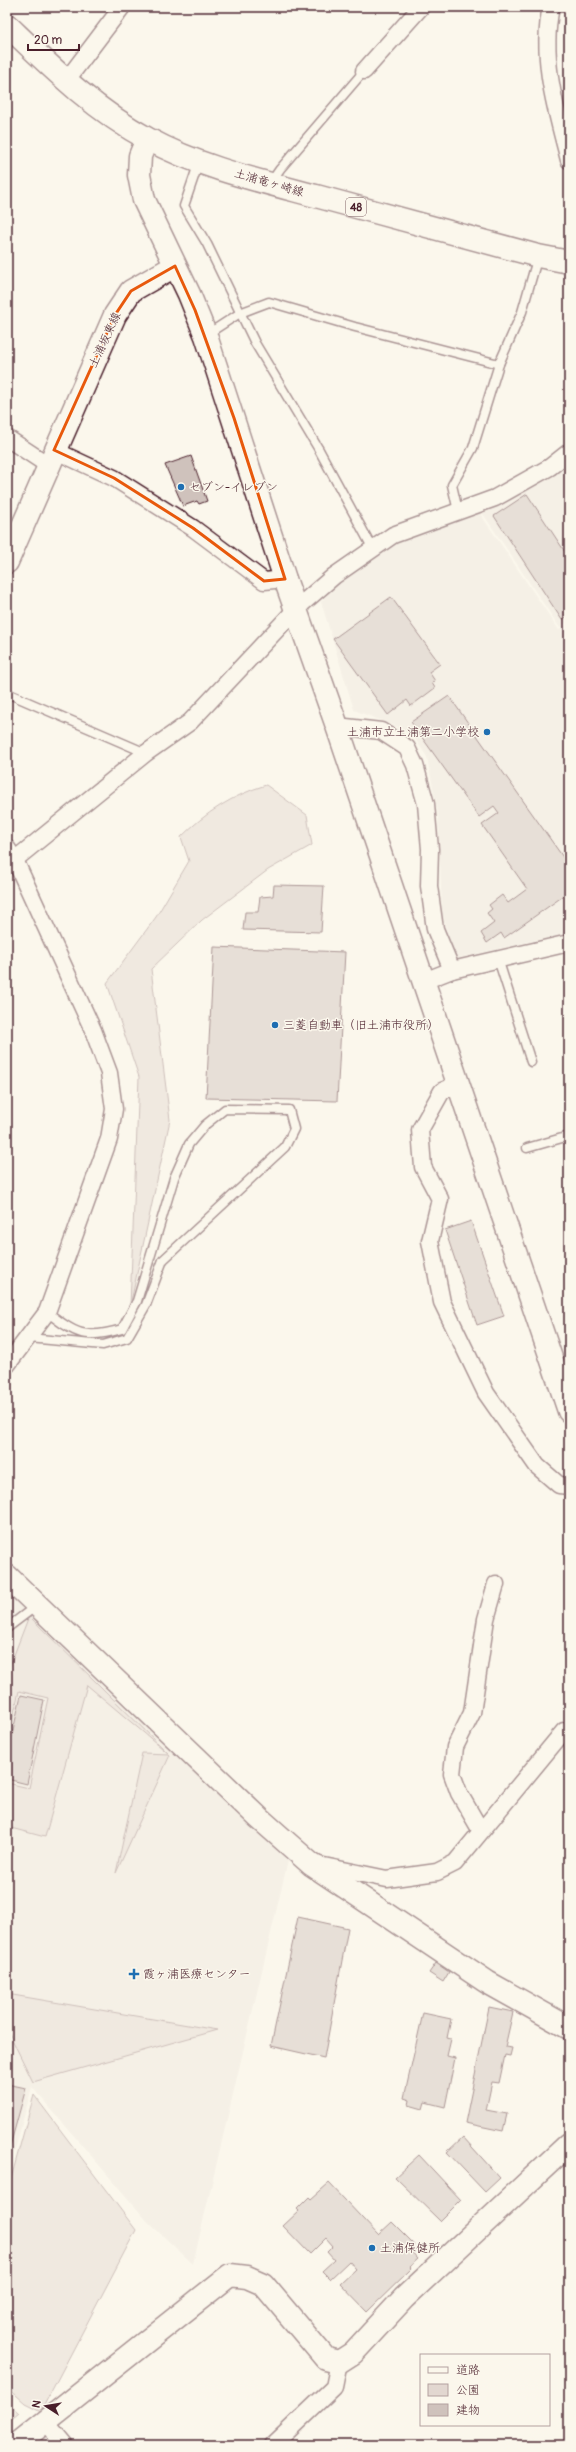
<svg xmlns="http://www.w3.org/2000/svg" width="576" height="2452" font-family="Pangolin,'Klee One',sans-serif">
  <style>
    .built { fill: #eee7de }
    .green { fill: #e2d7d0; stroke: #967b7e }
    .building { fill: #cfc2bc; stroke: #4a1f2b }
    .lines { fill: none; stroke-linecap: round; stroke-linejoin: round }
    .lane-casing { stroke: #4a1f2b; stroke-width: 11 }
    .street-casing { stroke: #4a1f2b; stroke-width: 19 }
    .secondary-casing { stroke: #4a1f2b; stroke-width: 25 }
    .primary-casing { stroke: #4a1f2b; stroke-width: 25 }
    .lane { stroke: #fbf7ec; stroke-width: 8 }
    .street { stroke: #fbf7ec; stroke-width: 16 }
    .secondary { stroke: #fbf7ec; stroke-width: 22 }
    .primary { stroke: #fbf7ec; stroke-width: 22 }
    .marked { fill: none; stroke: #e8590c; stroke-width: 3; stroke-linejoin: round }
    .poi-dot { fill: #1f6fb2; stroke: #fbf7ec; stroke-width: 1.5 }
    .labels { text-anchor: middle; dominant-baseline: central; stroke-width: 3; stroke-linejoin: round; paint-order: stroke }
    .shield { fill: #fbf7ec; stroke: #7f6065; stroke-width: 1 }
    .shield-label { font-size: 11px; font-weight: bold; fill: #4a1f2b }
    .street-label { font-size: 12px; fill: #4a1f2b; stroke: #fbf7ec }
    .poi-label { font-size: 12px; fill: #4a1f2b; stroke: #fbf7ec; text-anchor: start }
  </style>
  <rect width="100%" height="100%" fill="#fbf7ec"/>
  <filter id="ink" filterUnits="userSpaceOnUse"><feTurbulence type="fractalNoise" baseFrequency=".025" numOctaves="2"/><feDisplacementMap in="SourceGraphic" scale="8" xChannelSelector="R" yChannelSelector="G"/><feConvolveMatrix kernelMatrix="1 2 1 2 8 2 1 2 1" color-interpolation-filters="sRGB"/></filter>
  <g filter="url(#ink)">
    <!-- built -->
    <g class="built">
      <path d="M569,466v155l-9,7 -79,-117z"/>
      <path d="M479,512l80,118 10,-7v310l-114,26 -13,-45 -4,-100 -11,-57 -13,-20 -17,-10 -43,-17 -33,-108 19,-22 57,-37z"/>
      <path d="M7,1593l281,268 -95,403 -45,-42 -116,-135 -25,92z"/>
    </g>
    <!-- green -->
    <g class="green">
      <path d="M266,785l41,30 5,30 -44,25 -66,50 -51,49 19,151 -40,186 9,-229 -32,-94 49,-66 33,-56 -8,-24c24,-24 52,-42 85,-52z"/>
      <path d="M29,1616l141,139 -54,118 26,-120 27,1 -82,-69 -42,152 -38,-10v-44l22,5 19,-90 -29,-7 -12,53v-71z"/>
      <path d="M7,1994l210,36 -184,52 -26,-53z"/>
      <path d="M34,2095l102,135 -95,181 -16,-8 -18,-16v-194z"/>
      <path d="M7,2402l12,11 -12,10z"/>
    </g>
    <!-- building -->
    <g class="building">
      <path d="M191,456l16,45 -8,3 -2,-3 -14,5 -18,-41z"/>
      <path d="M527,494l42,64v57l-7,5 -68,-104z"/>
      <path d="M391,597l49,67 -11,8 6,9 -3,2 3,5 -24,18 -4,-6 -19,15 -55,-76z"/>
      <path d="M449,696l116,164 4,-3v35l-65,46 -3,-5 -14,10 -6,-10 13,-10 -7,-10 5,-4 -3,-4 13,-10 6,8 19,-14 -45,-64 17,-12 -5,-7 -15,11 -68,-95z"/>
      <path d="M274,885l50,1 -3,46 -78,-2 2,-18h13l2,-15 13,-1z"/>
      <path d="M214,947l131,5 -8,149 -131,-3z"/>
      <path d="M471,1221l33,95 -27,9 -32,-95z"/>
      <path d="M21,1695l23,5 -17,84 -20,-5v-21z"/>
      <path d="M298,1917l50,11 -24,130 -53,-12z"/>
      <path d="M436,1963l13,9 -6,10 -14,-9z"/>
      <path d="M489,2007l24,5 -8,35 7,1 -2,8 -5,-1 -6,28 -7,-1 -6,28 21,4 -4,17 -38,-8z"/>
      <path d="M423,2013l28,6 -4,19 4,1 -4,17 8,2 -10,49 -20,-5 -2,7 -14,-4 1,-5 -6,-2z"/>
      <path d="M7,2084l19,4 -19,69z"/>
      <path d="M463,2137l37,41 -15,14 -38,-40z"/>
      <path d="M419,2155l42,45 -21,21 -45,-44z"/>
      <path d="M329,2183l49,52 14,-13 23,23 -5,5 8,9 -9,8 2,2 -44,43 -27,-28 16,-15 -7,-8 -19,18 -8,-8 12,-11 -7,-8 6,-6 -7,-8 -16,16 -27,-28 16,-15 -2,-2 12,-12 2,2z"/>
    </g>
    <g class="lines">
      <!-- lane casing -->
      <g class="lane-casing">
        <g id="lane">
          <path d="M199,162l-15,44 23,38 48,99 63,105 55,101"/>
          <path d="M271,182l9,-13 84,-98"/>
          <path d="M206,335l34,-22 29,-11 86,25 144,37"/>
          <path d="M458,511l-6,-26 21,-37 26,-84 23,-52 16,-56"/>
          <path d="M7,693l139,60"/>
          <path d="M498,959l33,103"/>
          <path d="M527,1148l42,-12"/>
          <path d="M29,1338l74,7 24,-7 19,-33 17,-45 122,-113 9,-18 -5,-19 -64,-1 -20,16 -16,19 -15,34 -37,123 -15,28c-38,11 -46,5 -75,-17"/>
          <path d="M7,1628l29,-22"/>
        </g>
      </g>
      <!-- street casing -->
      <g class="street-casing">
        <g id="street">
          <path d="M551,7c-11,51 5,103 18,153"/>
          <path d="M364,71l57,-64"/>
          <path d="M66,81l56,-74"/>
          <path d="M7,438l41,27"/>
          <path d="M54,450l60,28 79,50 71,53 21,-2"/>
          <path d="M337,726l44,5 26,17 8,17 11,39 4,45 -1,37 6,43 17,41"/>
          <path d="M7,848l8,12 78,170 16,43 5,36 -5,30 -62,173 -40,53"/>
          <path d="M7,866l139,-113 44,-31 107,-114 37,-32 59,-41 102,-37 55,-31 19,-15"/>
          <path d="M424,981l28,-11 117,-27"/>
          <path d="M459,1084l-17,7 -22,39 3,37 17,32 -10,42 12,61 44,91 51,73 22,19 10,1"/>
          <path d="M481,1831l-22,-38 -7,-19 3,-27 17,-34 14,-94 10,-35"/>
          <path d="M314,1864l73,15 50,-7 18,-9 109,-132 5,1"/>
          <path d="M45,2421l20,24"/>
          <path d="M273,2445l61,-58 5,-25"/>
        </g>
      </g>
      <!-- secondary casing -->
      <g class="secondary-casing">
        <g id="secondary">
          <path d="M147,139l-7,17 -1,19 5,25 45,94 17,42 79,243 52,147 232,685"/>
          <path d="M7,562l108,-247 16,-24 44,-25"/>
          <path d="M7,1576l252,242 52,46 176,118 82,46"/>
          <path d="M16,2445l214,-170 17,2 16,7 63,75 13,3 14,-9 51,-55 165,-154"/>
        </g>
      </g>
      <!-- primary casing -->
      <g class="primary-casing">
        <path id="primary" d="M7,25c44,42 87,85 141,114 51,28 112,42 168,57 74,20 148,40 222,60l31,6"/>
      </g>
      <!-- lane -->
      <use href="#lane" class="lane"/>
      <!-- street -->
      <use href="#street" class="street"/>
      <!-- secondary -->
      <use href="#secondary" class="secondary"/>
      <!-- primary -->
      <use href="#primary" class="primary"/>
    </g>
  </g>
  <!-- marked area -->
  <path d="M0 0H576V2452H0ZM175,266l20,44 39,108 51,161 -21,2 -71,-53 -79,-50 -60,-28 61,-135 16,-24z" fill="#fbf7ec" fill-opacity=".55" fill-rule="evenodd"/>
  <path class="marked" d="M175,266l20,44 39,108 51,161 -21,2 -71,-53 -79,-50 -60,-28 61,-135 16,-24z"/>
  <!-- markers -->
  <g class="poi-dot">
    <circle cx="181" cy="487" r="4"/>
    <circle cx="487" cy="732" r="4"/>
    <circle cx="275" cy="1025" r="4"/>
    <path d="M132 1968h4v4h4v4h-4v4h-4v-4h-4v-4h4z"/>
    <circle cx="372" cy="2248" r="4"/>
  </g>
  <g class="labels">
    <!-- shield labels -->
    <rect class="shield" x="346" y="198" width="20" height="18" rx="3"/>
    <g class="shield-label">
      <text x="356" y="207">48</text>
    </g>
    <!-- street labels -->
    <g class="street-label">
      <text transform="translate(269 183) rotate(16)">土浦竜ヶ崎線</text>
      <text transform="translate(105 340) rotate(-65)">土浦坂東線</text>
    </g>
    <!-- poi labels -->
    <g class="poi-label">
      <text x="189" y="487">セブン-イレブン</text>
      <text x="479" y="732" text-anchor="end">土浦市立土浦第二小学校</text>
      <text x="283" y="1025">三菱自動車（旧土浦市役所）</text>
      <text x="143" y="1974">霞ヶ浦医療センター</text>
      <text x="380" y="2248">土浦保健所</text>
    </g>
  </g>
  <!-- margin -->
  <rect width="576" height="2452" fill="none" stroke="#fbf7ec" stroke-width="24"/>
  <rect x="12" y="12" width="552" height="2428" fill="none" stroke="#4a1f2b" stroke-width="1.5" filter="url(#ink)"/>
  <!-- legend -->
  <rect x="420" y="2354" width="130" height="72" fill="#fbf7ec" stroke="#b4a19f"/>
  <rect x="428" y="2367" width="20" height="6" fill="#fbf7ec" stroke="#b4a19f"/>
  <text x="456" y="2374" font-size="12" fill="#4a1f2b">道路</text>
  <rect x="428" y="2384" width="20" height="12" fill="#e2d7d0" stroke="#b4a19f"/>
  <text x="456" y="2394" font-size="12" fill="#4a1f2b">公園</text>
  <rect x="428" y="2404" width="20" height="12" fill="#cfc2bc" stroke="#b4a19f"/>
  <text x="456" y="2414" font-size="12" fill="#4a1f2b">建物</text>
  <!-- north arrow -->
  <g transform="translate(46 2406) rotate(282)" stroke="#fbf7ec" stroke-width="3" paint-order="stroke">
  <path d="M0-3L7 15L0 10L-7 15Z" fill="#4a1f2b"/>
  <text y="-6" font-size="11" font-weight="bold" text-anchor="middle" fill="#4a1f2b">N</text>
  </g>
  <!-- scale -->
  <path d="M28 44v6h51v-6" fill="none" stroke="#4a1f2b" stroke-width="2"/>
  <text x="34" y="44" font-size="12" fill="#4a1f2b" stroke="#fbf7ec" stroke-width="3" paint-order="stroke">20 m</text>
</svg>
